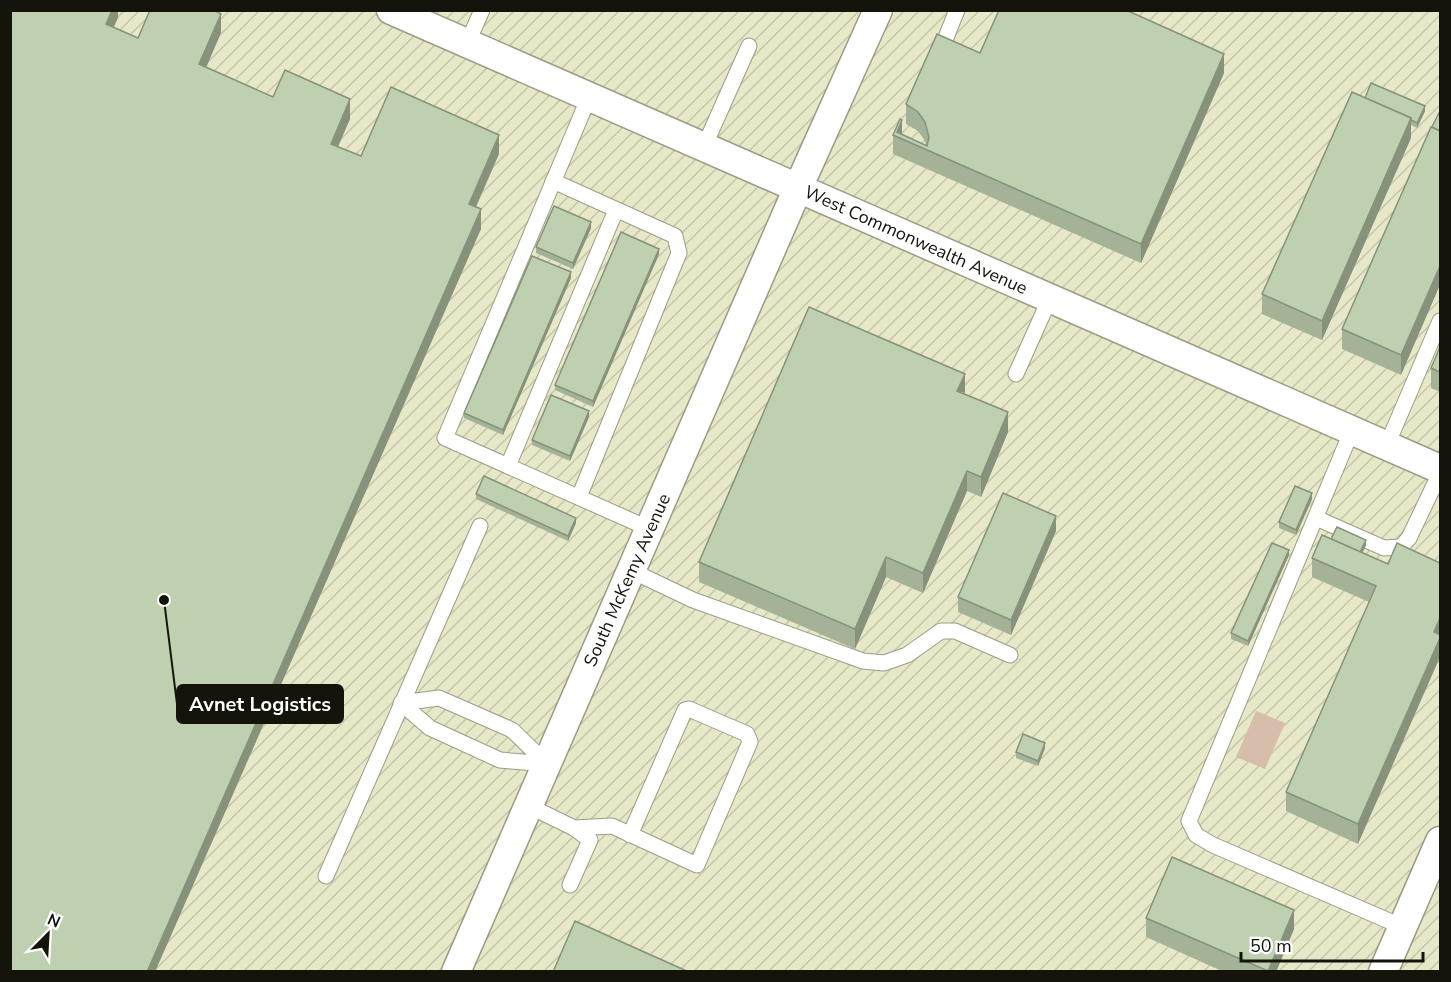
<svg xmlns="http://www.w3.org/2000/svg" width="1451" height="982" font-family="'Nunito Sans',sans-serif">
  <style>
    .industrial { fill: url(#industrial-furrows) }
    .pitch { fill: #d6beaa }
    .lines { fill: none; stroke-linecap: round; stroke-linejoin: round }
    .lane-casing { stroke: #9c9c85; stroke-width: 17 }
    .street-casing { stroke: #9c9c85; stroke-width: 31 }
    .lane { stroke: #fff; stroke-width: 15 }
    .street { stroke: #fff; stroke-width: 28 }
    .wall { fill: #a4b397 }
    .shaded-wall { fill: #86927b }
    .building { fill: #bfd0b0; stroke: #86927b; stroke-width: 1.5 }
    .labels { text-anchor: middle; dominant-baseline: central; stroke-width: 6; stroke-linejoin: round; paint-order: stroke }
    .street-label { font-size: 18px; fill: #14140b; stroke: #fff }
    .leader { fill: none; stroke: #14140b; stroke-width: 2 }
    .callout-dot { fill: #14140b; stroke: #fff; stroke-width: 2 }
    .callout { fill: #14140b; stroke: #14140b; stroke-width: 2 }
    .callout-label { font-size: 20px; text-anchor: middle; font-weight: bold; fill: #fff }
  </style>
  <defs>
    <pattern id="industrial-furrows" width="10" height="10" patternUnits="userSpaceOnUse" patternTransform="scale(1.5)"><rect width="10" height="10" fill="#e7e8c7"/><path d="M-1 1l2-2M0 10L10 0M9 11l2-2" fill="none" stroke="#c5c6aa"/></pattern>
  </defs>
  <rect width="100%" height="100%" fill="#f3f4db"/>
  <!-- industrial -->
  <rect class="industrial" x="11" y="11" width="1429" height="960"/>
  <!-- pitch -->
  <path class="pitch" d="M1256,711l29,12 -20,46 -29,-12z"/>
  <g class="lines">
    <!-- lane casing -->
    <g class="lane-casing">
      <g id="lane">
        <path d="M945,40l12,-30"/>
        <path d="M467,44l15,-34"/>
        <path d="M589,97l-144,341 205,91"/>
        <path d="M704,147l45,-101"/>
        <path d="M553,181l122,55 4,17 -100,244"/>
        <path d="M1016,374l34,-76"/>
        <path d="M1352,430l-163,391 7,14 17,10 190,82"/>
        <path d="M1387,445l53,-124"/>
        <path d="M508,466l108,-256"/>
        <path d="M1316,518l68,30 17,-1 8,-9 31,-65"/>
        <path d="M632,571l61,29 170,61 21,2 23,-8 34,-24h14l55,24"/>
        <path d="M439,698l73,32 35,34 -47,-4 -70,-32 -29,-25z"/>
        <path d="M529,806l45,22 16,12 -20,45"/>
        <path d="M574,828l38,-2 85,39 53,-123 -3,-8 -58,-25 -4,1 -55,125"/>
        <path d="M326,876l154,-350"/>
      </g>
    </g>
    <!-- street casing -->
    <g class="street-casing">
      <g id="street">
        <path d="M391,10l1049,459"/>
        <path d="M456,972l342,-784 80,-178"/>
        <path d="M1383,972l57,-131"/>
      </g>
    </g>
    <!-- lane -->
    <use href="#lane" class="lane"/>
    <!-- street -->
    <use href="#street" class="street"/>
  </g>
  <!-- wall -->
  <g class="wall">
    <path d="M980,53l244,20 -83,190 -248,-109v-19h9l24,11 -1,-5 -7,-10 -12,-7v-20z"/>
    <path d="M1365,98l60,13 -8,17 -6,-3v13l-89,202 -60,-26v-20z"/>
    <path d="M1431,127l-30,248 -59,-26v-20z"/>
    <path d="M591,228l-18,41 -37,-16v-6z"/>
    <path d="M659,254l-66,153 -38,-17v-5z"/>
    <path d="M571,278l-68,157 -39,-17v-5z"/>
    <path d="M1440,347v45l-9,-4v-20z"/>
    <path d="M965,394l43,38 -27,65 -14,-6 -44,102 -37,-16 -31,72 -156,-67v-20z"/>
    <path d="M589,417l-19,44 -38,-16v-5z"/>
    <path d="M476,494l100,29 -8,18 -92,-42z"/>
    <path d="M1312,499l-16,36 -17,-7v-6z"/>
    <path d="M1056,531l-45,104 -53,-23v-15z"/>
    <path d="M1331,539l35,6 -4,8 26,11 -30,280 -72,-33v-19l83,-190 -57,-25v-19z"/>
    <path d="M1289,555l-41,91 -17,-7v-6z"/>
    <path d="M1045,748l-7,18 -22,-8v-6z"/>
    <path d="M1146,918l148,11 -18,43h-52l-78,-35z"/>
  </g>
  <!-- shaded-wall -->
  <g class="shaded-wall">
    <path d="M112,10h6v8l-12,26v-20z"/>
    <path d="M221,14v19l-22,51v-20z"/>
    <path d="M1224,54v19l-83,190v-19z"/>
    <path d="M350,99v20l-19,44v-19z"/>
    <path d="M1425,106v5l-8,17v-5z"/>
    <path d="M1411,118v20l-89,202v-19z"/>
    <path d="M902,120v19l-5,-7z"/>
    <path d="M499,135v19l-30,69v-19z"/>
    <path d="M481,209v20l-326,743h-8z"/>
    <path d="M591,222v6l-18,41v-6z"/>
    <path d="M659,249v5l-66,153v-6z"/>
    <path d="M1440,266v19l-39,90v-20z"/>
    <path d="M571,272v6l-68,157v-5z"/>
    <path d="M965,374v19l-8,-2z"/>
    <path d="M589,411v6l-19,44v-5z"/>
    <path d="M1008,412v20l-27,65v-20z"/>
    <path d="M967,471v20l-44,102v-20z"/>
    <path d="M1312,493v6l-16,36v-5z"/>
    <path d="M1056,516v15l-45,104v-15z"/>
    <path d="M576,518v5l-8,18v-5z"/>
    <path d="M1366,540v5l-8,18v-5z"/>
    <path d="M1289,550v5l-41,91v-5z"/>
    <path d="M886,557v20l-31,72v-20z"/>
    <path d="M1440,618v39l-82,187v-20z"/>
    <path d="M1045,743v5l-7,18v-5z"/>
    <path d="M1294,910v19l-18,43h-8z"/>
  </g>
  <!-- building -->
  <g class="building">
    <path d="M10,10h102l-6,14 32,14 12,-28h64l7,4 -22,50 74,33 12,-27 65,29 -19,45 30,12 30,-69 108,48 -30,69 12,5 -334,763h-137z"/>
    <path d="M999,10h127l98,44 -83,190 -248,-109 7,-16 2,1 -5,12 30,14 2,-9 -4,-15 -7,-10 -12,-8 31,-70 43,19z"/>
    <path d="M1371,83l54,23 -8,17 -6,-3v-2l-46,-20z"/>
    <path d="M1352,92l59,26 -89,203 -60,-27z"/>
    <path d="M1439,113l1,1v17l-8,-4z"/>
    <path d="M1431,127l9,4v135l-39,89 -59,-26z"/>
    <path d="M554,206l37,16 -18,41 -37,-16z"/>
    <path d="M621,232l38,17 -66,152 -38,-16z"/>
    <path d="M532,256l39,16 -68,158 -39,-17z"/>
    <path d="M809,307l156,67 -8,17 51,21 -27,65 -14,-6 -44,102 -37,-16 -31,72 -156,-67z"/>
    <path d="M1440,347v25l-9,-4z"/>
    <path d="M551,395l38,16 -19,45 -38,-16z"/>
    <path d="M484,476l92,42 -8,18 -92,-42z"/>
    <path d="M1295,486l17,7 -16,37 -17,-8z"/>
    <path d="M1003,493l53,23 -45,104 -53,-23z"/>
    <path d="M1337,527l29,13 -6,12 -29,-13z"/>
    <path d="M1322,535l66,29 9,-21 43,20v55l-6,14 6,3v3l-82,186 -72,-32 90,-206 -64,-28z"/>
    <path d="M1272,543l17,7 -41,91 -17,-8z"/>
    <path d="M1023,734l22,9 -7,18 -22,-9z"/>
    <path d="M1172,857l122,53 -26,61 -122,-53z"/>
    <path d="M575,921l114,51h-136z"/>
  </g>
  <g class="labels">
    <!-- street labels -->
    <g class="street-label">
      <text transform="translate(916 240) rotate(24)">West Commonwealth Avenue</text>
      <text transform="translate(627 580) rotate(-66)">South McKemy Avenue</text>
    </g>
  </g>
  <!-- callouts -->
  <path class="leader" d="M164 600L177 704"/>
  <circle class="callout-dot" cx="164" cy="600" r="6"/>
  <rect class="callout" x="177" y="685" width="166" height="38" rx="6"/>
  <g class="callout-label">
    <text x="260" y="711">Avnet Logistics</text>
  </g>
  <!-- border -->
  <rect width="1451" height="982" fill="none" stroke="#14140b" stroke-width="24"/>
  <!-- north arrow -->
  <g transform="translate(48 934) rotate(24)" stroke="#ffffff" stroke-width="4.5" paint-order="stroke">
  <path d="M0-4.5L10 22L0 15L-10 22Z" fill="#14140b"/>
  <text y="-9" font-size="16" font-weight="bold" text-anchor="middle" fill="#14140b">N</text>
  </g>
  <!-- scale -->
  <path d="M1241 952v9h182v-9" fill="none" stroke="#14140b" stroke-width="3"/>
  <text x="1250" y="952" font-size="18" fill="#14140b" stroke="#ffffff" stroke-width="4.5" paint-order="stroke">50 m</text>
</svg>
